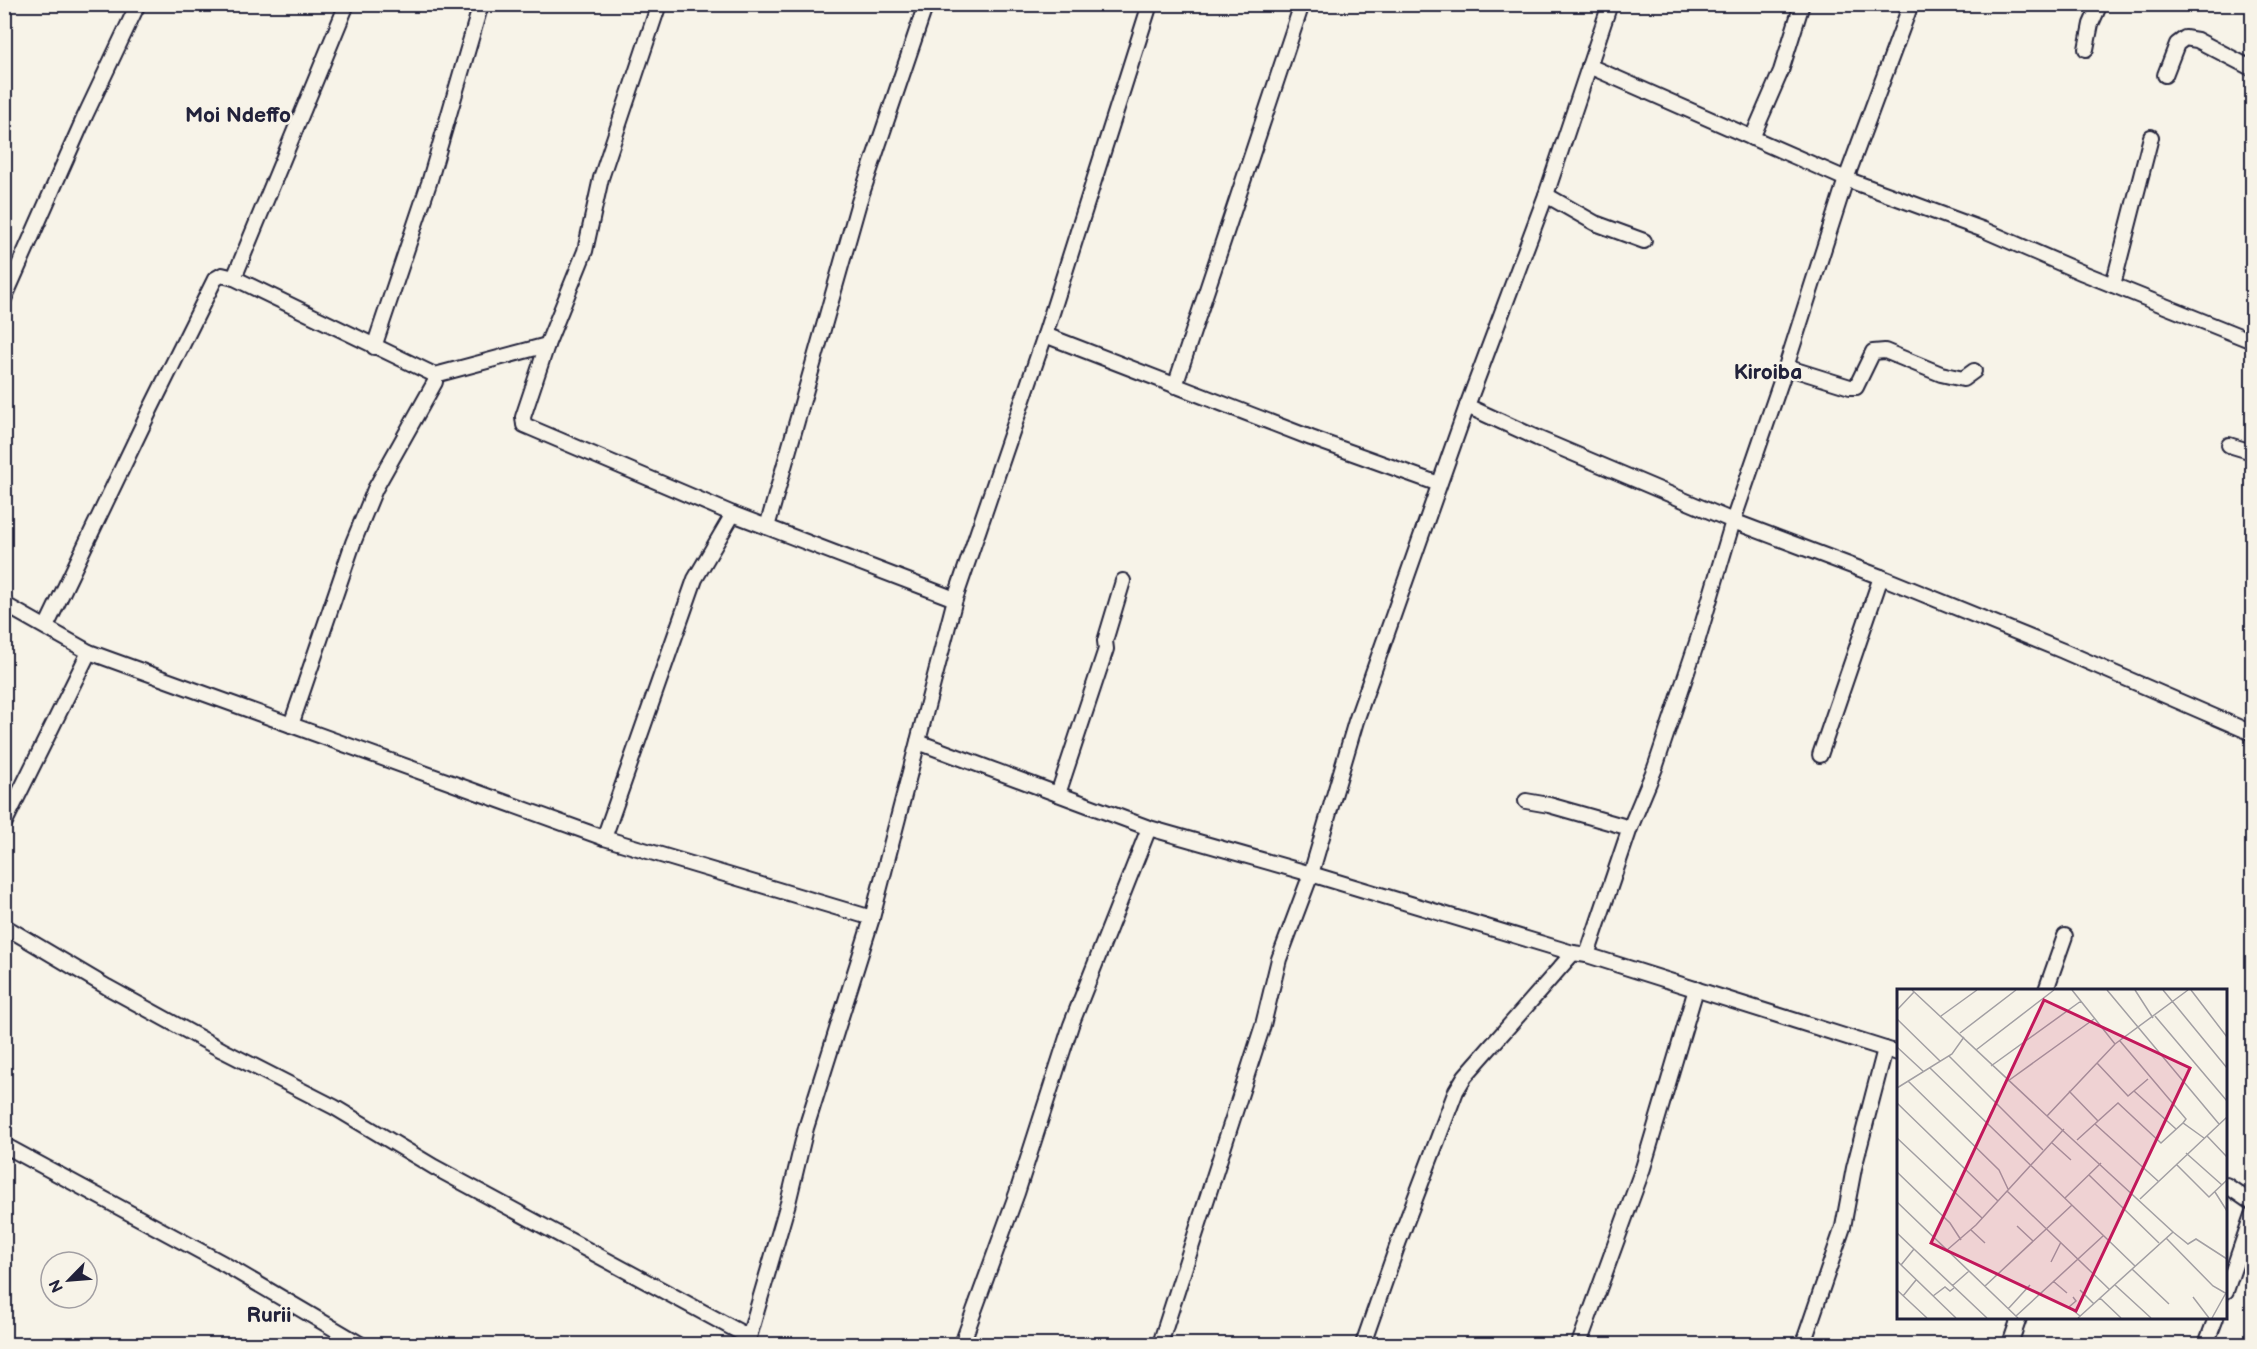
<svg xmlns="http://www.w3.org/2000/svg" width="2257" height="1349" font-family="'Balsamiq Sans',sans-serif">
  <style>
    .lines { fill: none; stroke-linecap: round; stroke-linejoin: round }
    .minor-casing { stroke: #22223b; stroke-width: 18 }
    .minor { stroke: #f7f3e8; stroke-width: 14 }
    .labels { text-anchor: middle; dominant-baseline: central; stroke-width: 5; stroke-linejoin: round; paint-order: stroke }
    .quarter-label { font-size: 21px; font-weight: bold; fill: #22223b; stroke: #f7f3e8 }
    .inset-road { fill: none; stroke: #a29fa3; stroke-width: 1.5 }
    .view { fill: #c2185b; fill-opacity: 0.15; stroke: #c2185b; stroke-width: 3 }
    .inset-edge { fill: none; stroke: #22223b; stroke-width: 3 }
  </style>
  <rect width="100%" height="100%" fill="#f7f3e8"/>
  <filter id="ink" filterUnits="userSpaceOnUse"><feTurbulence type="fractalNoise" baseFrequency=".0167" numOctaves="2"/><feDisplacementMap in="SourceGraphic" scale="12" xChannelSelector="R" yChannelSelector="G"/><feConvolveMatrix kernelMatrix="1 2 1 2 8 2 1 2 1" color-interpolation-filters="sRGB"/></filter>
  <g filter="url(#ink)">
    <g class="lines">
      <!-- minor casing -->
      <g class="minor-casing">
        <g id="minor">
          <path d="M659,4l-58,174 -16,73 -38,94 -24,72 1,8 209,89 222,85"/>
          <path d="M2086,49l5,-25 9,-20"/>
          <path d="M1589,66l257,113 138,51 99,43 169,68"/>
          <path d="M2165,75l12,-31 8,-6 12,2 54,28 1,-5"/>
          <path d="M1752,138l29,-67 21,-67"/>
          <path d="M1546,195l49,28 49,18"/>
          <path d="M234,278l113,-274"/>
          <path d="M2113,285l38,-148"/>
          <path d="M4,299l81,-183 53,-112"/>
          <path d="M1045,335l266,103 128,46"/>
          <path d="M374,347l55,-164 52,-179"/>
          <path d="M1786,367l64,20h6l17,-35 12,-1 56,23 22,5 11,-8"/>
          <path d="M435,375l112,-30"/>
          <path d="M1175,386l127,-382"/>
          <path d="M1467,406l70,32 196,83 148,56 182,74 189,82"/>
          <path d="M2229,445l23,7"/>
          <path d="M767,527l92,-325 67,-198"/>
          <path d="M4,604l85,48 515,186 268,80 83,-319 90,-264 105,-331"/>
          <path d="M46,627l105,-219 64,-129 7,-4 12,3 201,97v7l-60,107 -22,54 -62,182"/>
          <path d="M918,742l231,86 162,46 262,79 14,2 311,98"/>
          <path d="M1820,755l61,-178"/>
          <path d="M1058,794l48,-145 -1,-8 18,-60"/>
          <path d="M1526,801l23,4 81,23"/>
          <path d="M4,824l85,-172"/>
          <path d="M604,838l91,-259 38,-65"/>
          <path d="M4,926l103,61 115,63 112,57 100,60 315,170"/>
          <path d="M1587,955l43,-127 25,-60 43,-129 35,-118 53,-154 60,-188 65,-175"/>
          <path d="M2046,990l19,-54"/>
          <path d="M4,1145l220,119 136,80"/>
          <path d="M2226,1185l26,18"/>
          <path d="M2226,1291l26,-76"/>
          <path d="M747,1344l41,-141 18,-75 66,-210"/>
          <path d="M962,1344l55,-151 54,-168 78,-197"/>
          <path d="M1160,1344l103,-319 16,-66 32,-85 45,-153 111,-315 79,-211 64,-191"/>
          <path d="M1363,1344l36,-103 57,-150 9,-15 108,-123"/>
          <path d="M1579,1344l64,-176 53,-179"/>
          <path d="M1803,1344l40,-117 11,-59 31,-119"/>
          <path d="M2010,1344l9,-26"/>
          <path d="M2206,1344l10,-26"/>
        </g>
      </g>
      <!-- minor -->
      <use href="#minor" class="minor"/>
    </g>
  </g>
  <g class="labels">
    <!-- quarter labels -->
    <g class="quarter-label">
      <text x="238" y="115">Moi Ndeffo</text>
      <text x="1768" y="372">Kiroiba</text>
      <text x="269" y="1315">Rurii</text>
    </g>
  </g>
  <!-- overview -->
  <g transform="translate(1897 989)">
    <rect width="330" height="330" fill="#f7f3e8"/>
    <path class="inset-road" d="M15,1l135,126M175,1l43,54M210,1l112,134M238,1l18,28M266,1l64,78M294,1l36,47M0,21l17,-18M44,27l36,-26M258,27l72,85M0,30l43,42M63,44l56,-43M223,52l66,78 -3,4M0,58l27,25M79,61l78,-60M52,67l94,94M200,74l31,33 20,-17M94,77l90,-65M33,79l205,198M11,92l91,89 9,19M111,92l86,-62M0,99l55,-34 12,-17M172,102l29,30M237,102l42,38M0,114l101,98M198,135l63,57M310,147l20,21M0,149l85,80M180,151l41,-37 43,40 22,-20 21,15M154,153l20,18M289,164l36,32M279,175l33,33 18,-17M0,183l53,51 11,17M192,186l70,68M110,202l102,98M318,203l12,19M168,209l36,-35M243,210l87,-82M0,213l121,116M120,237l16,15M74,241l14,13M276,243l15,12 8,-5 31,20M0,244l90,85M269,249l47,48 14,8M50,261l29,-25 88,-96M0,272l59,57M154,273l10,-20M4,276l13,-16M235,280l37,35M156,292l14,12M218,296l36,33M55,297l17,-15M88,297l87,-81M0,301l30,28M183,301l14,14M6,307l13,-16M36,307l12,-9 5,4 4,-3M176,308l3,4 -7,6 11,9M296,308l16,21M203,309l21,20M111,320l22,-24M119,327l87,-80M181,329l95,-86 -126,-116 68,-72 73,-54M315,329l15,-27"/>
    <path class="view" d="M147,11l146,68 -114,243 -145,-68z"/>
    <rect width="330" height="330" class="inset-edge"/>
  </g>
  <!-- margin -->
  <rect width="2257" height="1349" fill="none" stroke="#f7f3e8" stroke-width="24"/>
  <rect x="12" y="12" width="2233" height="1325" fill="none" stroke="#22223b" stroke-width="2" filter="url(#ink)"/>
  <!-- north arrow -->
  <g transform="translate(69 1280) rotate(245)"><circle r="28" fill="#f7f3e8" stroke="#a29fa3" stroke-width="1.5"/>
  <path d="M0-4.5L10 22L0 15L-10 22Z" fill="#22223b"/>
  <text y="-9" font-size="16" font-weight="bold" text-anchor="middle" fill="#22223b">N</text>
  </g>
</svg>
